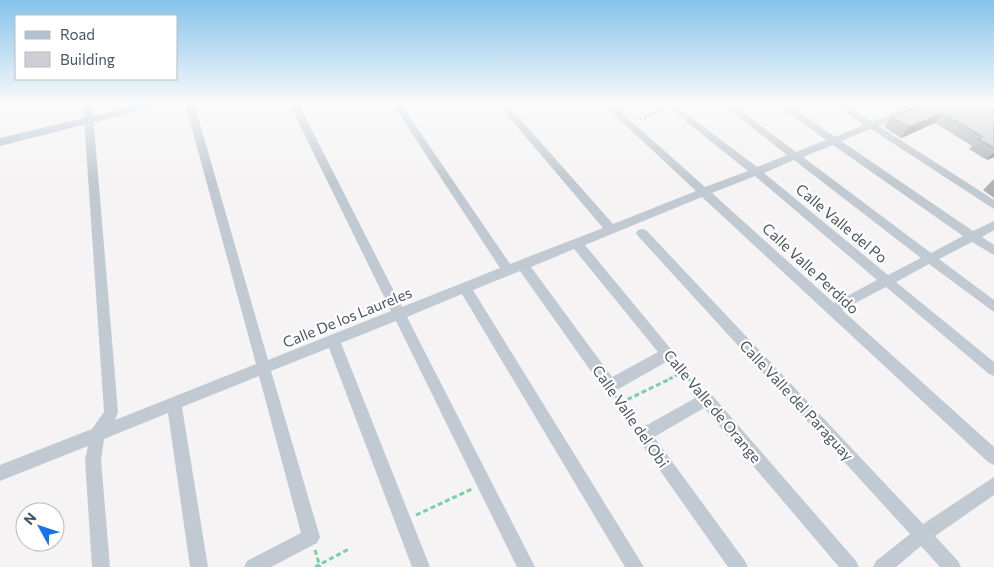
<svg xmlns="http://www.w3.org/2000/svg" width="994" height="567" font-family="Commissioner,sans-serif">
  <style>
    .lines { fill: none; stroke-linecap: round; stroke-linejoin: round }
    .path-far2 { stroke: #7ad0a6; stroke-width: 2; stroke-dasharray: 3 2; stroke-linecap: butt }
    .path-far1 { stroke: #7ad0a6; stroke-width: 2.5; stroke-dasharray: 4 2.5; stroke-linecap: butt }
    .path { stroke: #7ad0a6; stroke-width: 3; stroke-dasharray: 5 3; stroke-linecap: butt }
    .minor { fill: #c1cad2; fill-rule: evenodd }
    .major { fill: #b3c2d1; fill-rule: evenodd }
    .wall { fill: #b0b2b7 }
    .shaded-wall { fill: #909195 }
    .building { fill: #cdcfd5; stroke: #909195 }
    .labels { text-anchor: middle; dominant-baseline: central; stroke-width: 4.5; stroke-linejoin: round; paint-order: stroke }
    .street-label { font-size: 15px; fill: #4a5661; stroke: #fff }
  </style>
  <rect width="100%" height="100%" fill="#f5f3f3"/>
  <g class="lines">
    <!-- path-far2 -->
    <path class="path-far2" d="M639,119l25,-9"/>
    <!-- path-far1 -->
    <g class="path-far1">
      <path d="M676,363l13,16"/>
      <path d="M669,379l14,-7"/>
    </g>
    <!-- path -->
    <g class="path">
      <path d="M688,378l11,13"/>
      <path d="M616,396l20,28"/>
      <path d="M620,403l52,-25"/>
      <path d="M416,515l56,-26"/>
      <path d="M315,550l5,17"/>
      <path d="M315,567l34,-18"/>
    </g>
    <!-- minor -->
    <g class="minor">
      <path d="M83,103h9l26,309 -3,8 141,-56 -71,-261h9l74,257 123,-49 -102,-208h9l104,204 98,-39 -108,-165h8l110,161 93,-36 -106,-125h9l107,121 83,-33 -94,-88h9l94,84 43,-16 -85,-68h9l85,64 30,-12 -66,-52h9l66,49 30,-12 -51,-37h10l50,34 29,-12 -31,-22h10l29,19 27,-11 -10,-8h10l8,5 14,-5h11l-1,2 -52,21 115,74v9l-123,-80 -30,12 132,90 21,-10v9l-12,7 12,8v10l-22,-13 -33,17 55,41v12l-65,-48 -33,18 98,80v14l-5,-2 -103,-87 -44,23 152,137v18l-6,-3 -286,-265 -117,48 90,109 -2,4 -58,33 -5,1 -5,-1 -85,-120 -47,19 171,277h-19l-163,-273 -55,23 128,250h-18l-121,-246 -55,22 89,224h-18l-83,-219 -58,23 49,166 -3,6 -46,24h-27l3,-6 54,-28 -42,-157 -77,31 26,160h-18l-22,-154 -64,26 -3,21 9,107h-18l-7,-107 3,-14 -88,35v-16l92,-36 12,-17zM833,145l130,91 -32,17 -128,-96zM794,160l127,98 -33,17 -124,-102zM755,176l122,104 -43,23 -122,-110zM574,249l84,103 -46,25 -81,-110z"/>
      <path d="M642,229l4,1 277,294 71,-47v18l-59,41 23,25 3,6h-21l-19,-21 -25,21h-23l3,-6 34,-27 -272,-298 -2,-3 2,-3z"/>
      <path d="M706,392l5,2 145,167 3,6h-20l-135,-159 -50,29 91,124 3,6h-20l-93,-132 3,-5z"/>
    </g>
    <!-- major -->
    <path class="major" d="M146,103h18l-2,2 -162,41v-8z"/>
  </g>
  <!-- wall -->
  <g class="wall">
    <path d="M926,103h62l-3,1 9,5v48l-7,3 -18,-11 3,-3 -37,-23 -34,15 -17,-11 7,-10z"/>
    <path d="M994,179v19l-11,-8z"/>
  </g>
  <!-- shaded-wall -->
  <g class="shaded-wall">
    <path d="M943,113l-8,10 -34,15 7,-11z"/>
    <path d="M994,152v5l-7,3z"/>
  </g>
  <!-- building -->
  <path class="building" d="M926,103h56l12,6v39l-16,-9 5,-2 -40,-24 -35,14 -17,-10z"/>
  <!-- sky -->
  <linearGradient id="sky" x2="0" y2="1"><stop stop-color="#85c3ea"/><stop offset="0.57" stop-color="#fafafa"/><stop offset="1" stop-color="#fafafa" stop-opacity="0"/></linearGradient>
  <rect width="994" height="182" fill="url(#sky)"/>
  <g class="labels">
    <!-- street labels -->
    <g class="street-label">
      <text transform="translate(842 223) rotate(40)">Calle Valle del Po</text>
      <text transform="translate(811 268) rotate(43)">Calle Valle Perdido</text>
      <text transform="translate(347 317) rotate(-22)">Calle De los Laureles</text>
      <text transform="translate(797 400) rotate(47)">Calle Valle del Paraguay</text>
      <text transform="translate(713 406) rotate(50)">Calle Valle de Orange</text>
      <text transform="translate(631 416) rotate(55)">Calle Valle del Obi</text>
    </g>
  </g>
  <!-- legend -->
  <rect x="15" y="15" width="162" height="65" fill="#ffffff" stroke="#b7bbc0"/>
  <rect x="25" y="31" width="25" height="8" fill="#b3c2d1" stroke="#b7bbc0"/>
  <text x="60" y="40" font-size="15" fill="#4a5661">Road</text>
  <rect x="25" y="52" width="25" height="15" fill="#cdcfd5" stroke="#b7bbc0"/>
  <text x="60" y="65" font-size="15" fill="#4a5661">Building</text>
  <!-- north arrow -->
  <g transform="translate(40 527) rotate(310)"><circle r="24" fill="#ffffff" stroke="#b7bbc0"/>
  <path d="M0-4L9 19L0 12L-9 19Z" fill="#1a73e8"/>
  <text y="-8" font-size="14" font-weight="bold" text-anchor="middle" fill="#4a5661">N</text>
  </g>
</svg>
